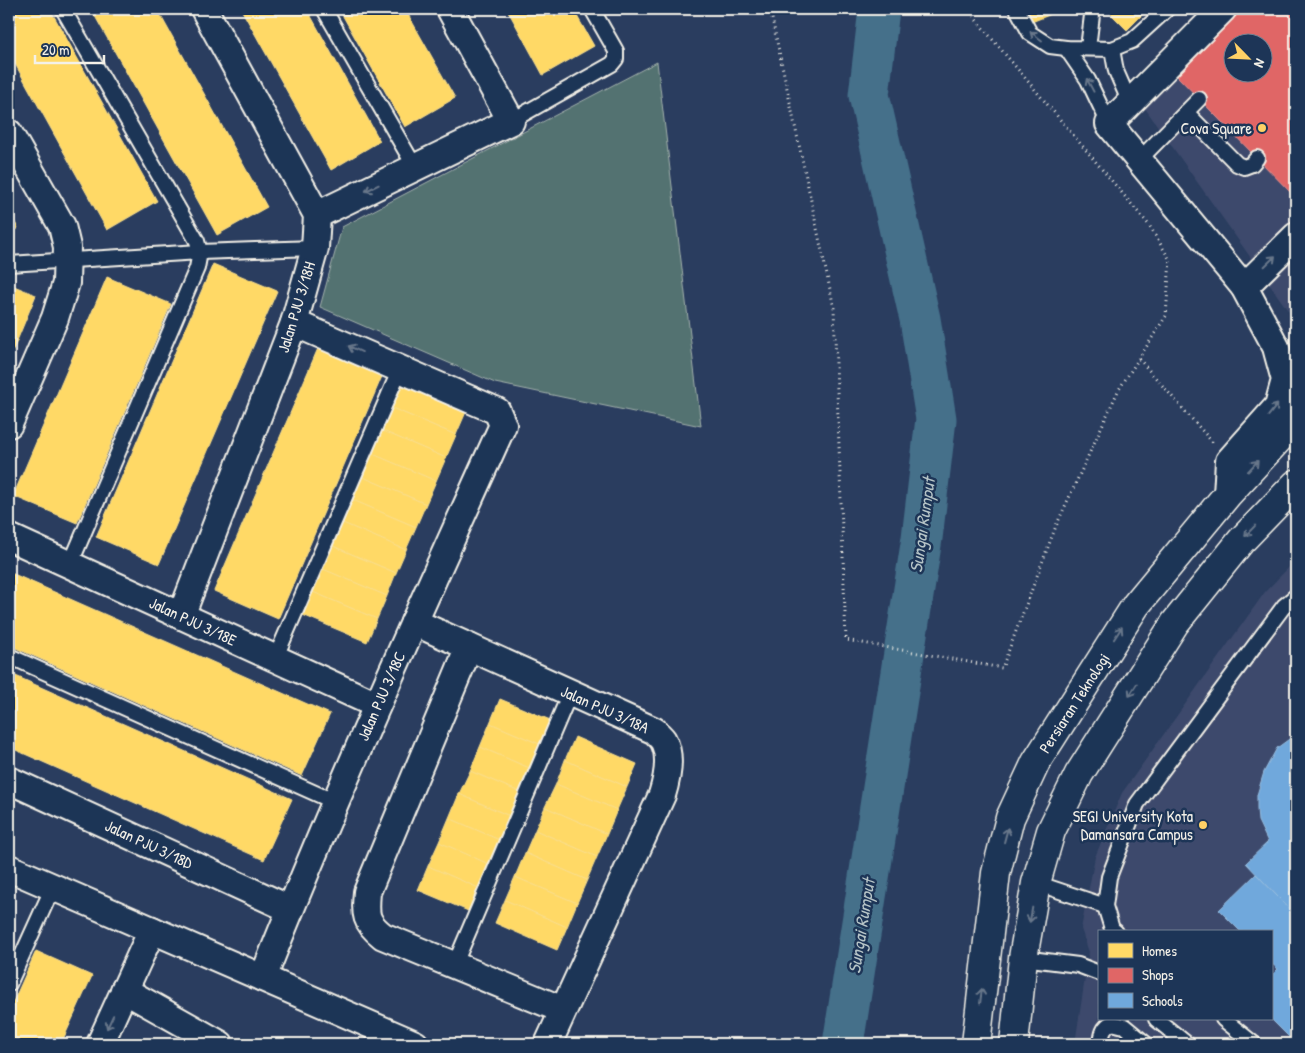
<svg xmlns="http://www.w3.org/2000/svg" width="1305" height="1053" font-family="'Patrick Hand',sans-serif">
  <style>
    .built { fill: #3e4a6c; fill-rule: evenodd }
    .green { fill: #537271; stroke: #a4b2ac }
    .homes { fill: #ffd966; stroke: #fce08d }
    .shops { fill: #e06666; stroke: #e6908d; fill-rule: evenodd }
    .schools { fill: #6fa8dc; stroke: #97bee0 }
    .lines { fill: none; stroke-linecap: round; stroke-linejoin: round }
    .river { stroke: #44708a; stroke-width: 41 }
    .lane-casing { stroke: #f4f1e8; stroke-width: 18 }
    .street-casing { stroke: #f4f1e8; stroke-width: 30 }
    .secondary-casing { stroke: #f4f1e8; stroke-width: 31 }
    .path { stroke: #f4f1e8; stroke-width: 3; stroke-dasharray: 1 4; stroke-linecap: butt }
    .lane { stroke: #1d3557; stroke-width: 14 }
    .street { stroke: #1d3557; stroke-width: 26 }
    .secondary { stroke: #1d3557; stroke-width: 28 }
    .oneway { stroke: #68778a }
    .poi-dot { fill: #ffd166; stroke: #1d3557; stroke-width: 2 }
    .labels { text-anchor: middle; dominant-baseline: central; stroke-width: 5; stroke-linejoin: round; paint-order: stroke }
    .poi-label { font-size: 16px; fill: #f4f1e8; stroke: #1d3557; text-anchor: end }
    .street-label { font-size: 16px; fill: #f4f1e8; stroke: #1d3557 }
    .water-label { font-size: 18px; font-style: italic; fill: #b6c4c7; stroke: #1d3557 }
  </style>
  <rect width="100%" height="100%" fill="#2a3d5f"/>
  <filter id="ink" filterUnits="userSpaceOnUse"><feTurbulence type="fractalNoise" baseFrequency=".02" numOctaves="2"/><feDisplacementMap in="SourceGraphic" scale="10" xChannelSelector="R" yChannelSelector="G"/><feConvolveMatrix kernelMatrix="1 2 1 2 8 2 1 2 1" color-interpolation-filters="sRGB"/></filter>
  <g filter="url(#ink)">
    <!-- built -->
    <g class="built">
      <path d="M1210,9h86v310l-4,-3 -162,-229zM1232,42h30v30h-30z"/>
      <path d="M1296,560v484h-221l14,-92 -8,-23 14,-72 27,-64 143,-201zM1099,932h172v87h-172z"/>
    </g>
    <!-- green -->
    <path class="green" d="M657,62l44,364 -206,-43 -175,-76 22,-80z"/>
    <!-- homes -->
    <g class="homes">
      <path d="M9,9h41l107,192 -50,29 -98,-177z"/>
      <path d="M91,9h66l110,198 -50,28z"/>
      <path d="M241,9h66l73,132 -49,29z"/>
      <path d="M339,9h66l50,89 -50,29z"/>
      <path d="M507,9h66l21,37 -51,29z"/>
      <path d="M1023,9h41l-35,14z"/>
      <path d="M1114,9h34l-21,21 -17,-17z"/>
      <path d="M9,212l9,16 -9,6z"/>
      <path d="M213,264l64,27 -118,273 -63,-27z"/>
      <path d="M107,277l64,27 -94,219 -64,-27z"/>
      <path d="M9,284l27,11 -27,65z"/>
      <path d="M319,346l64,28 -105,245 -64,-28z"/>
      <path d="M397,382l69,30 -10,23 -69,-29z"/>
      <path d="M387,406l69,29 -10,23 -68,-29z"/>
      <path d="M378,429l68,29 -10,23 -68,-29z"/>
      <path d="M368,452l68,29 -10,23 -68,-29z"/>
      <path d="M358,475l68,29 -10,23 -68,-29z"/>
      <path d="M348,498l68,29 -10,23 -68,-29z"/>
      <path d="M338,521l68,29 -10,23 -68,-29z"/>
      <path d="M328,544l68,29 -9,23 -69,-29z"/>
      <path d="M318,567l69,29 -10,23 -69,-29z"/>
      <path d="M9,572l321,142 -28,62 -293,-131z"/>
      <path d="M308,590l69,29 -10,23 -69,-29z"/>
      <path d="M9,673l283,126 -28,61 -255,-113z"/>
      <path d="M500,699l55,23 -11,24 -54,-23z"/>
      <path d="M490,723l54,23 -10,24 -54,-23z"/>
      <path d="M575,737l62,27 -10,23 -62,-27z"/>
      <path d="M480,747l54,23 -10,24 -54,-23z"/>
      <path d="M565,760l62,27 -10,23 -61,-26z"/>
      <path d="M470,771l54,23 -10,24 -55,-24z"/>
      <path d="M556,784l61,26 -10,24 -62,-27z"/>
      <path d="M459,794l55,24 -10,24 -55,-24z"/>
      <path d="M545,807l62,27 -10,23 -62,-27z"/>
      <path d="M449,818l55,24 -11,24 -54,-24z"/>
      <path d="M535,830l62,27 -10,23 -62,-27z"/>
      <path d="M439,842l54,24 -10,24 -55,-24z"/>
      <path d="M525,853l62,27 -10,23 -62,-26z"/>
      <path d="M428,866l55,24 -10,23 -55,-23z"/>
      <path d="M515,877l62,26 -10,24 -62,-27z"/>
      <path d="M505,900l62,27 -10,23 -62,-27z"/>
      <path d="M36,951l56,25 -31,68h-52v-33z"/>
    </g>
    <!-- shops -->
    <path class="shops" d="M1243,9h53v189l-120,-123zM1232,42h30v30h-30z"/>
    <!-- schools -->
    <g class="schools">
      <path d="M1296,736v180l-50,-53 22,-21 -10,-21 -1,-12v-14l7,-23 13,-24 15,-11z"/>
      <path d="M1256,874l40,42v128l-25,-25v-43l7,-7 -7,-6v-31h-30l-22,-22z"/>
    </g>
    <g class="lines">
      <!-- river -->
      <path class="river" d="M843,1044l79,-506 14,-119 -16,-100 -51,-224 10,-86"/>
      <!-- lane casing -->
      <g class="lane-casing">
        <g id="lane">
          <path d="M63,9l134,232 3,11 -3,16 -127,297"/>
          <path d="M324,9l91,158"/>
          <path d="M1017,9l13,24 20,13 16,2 46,1 20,-8 35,-32"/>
          <path d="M1066,48l22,32 21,44"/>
          <path d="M1088,48l4,-33"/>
          <path d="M1112,49l4,22 14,32"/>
          <path d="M1186,112l51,52 7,3 8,-3 5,-6"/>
          <path d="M511,121l101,-57 4,-5v-8l-24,-42"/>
          <path d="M1139,160l60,-61"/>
          <path d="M9,264l191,-12 115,-4"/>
          <path d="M9,656l326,146"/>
          <path d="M275,659l125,-290"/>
          <path d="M1036,883l69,23"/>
          <path d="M1116,932l-4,-3 -7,-23 4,-29 28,-73 147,-198 12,-10"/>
          <path d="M1023,958l55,7 21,8"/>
          <path d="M454,966l116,-273"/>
          <path d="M9,984l44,-97"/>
          <path d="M1156,1019l31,25"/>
          <path d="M1223,1019l31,25"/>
          <path d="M1101,1044c1,-10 2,-17 11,-21l12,3 22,18"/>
        </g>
      </g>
      <!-- street casing -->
      <g class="street-casing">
        <g id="street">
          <path d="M1223,9l-114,115 135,163 32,60 9,33 -7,26 -49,55 -2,34"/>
          <path d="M9,133l53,93 5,21 -1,36 -11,35 -46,106"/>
          <path d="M317,215l194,-94 -61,-112"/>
          <path d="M1244,287l52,-51"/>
          <path d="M9,537l368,168"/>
          <path d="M181,616l113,-293 21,-75 2,-33 -113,-206"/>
          <path d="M414,622l241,109c2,3 6,6 8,9 9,16 4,39 -1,55l-114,249"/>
          <path d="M469,647l-102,245c-2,23 -2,30 16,44l180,74"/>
          <path d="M9,780l281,129"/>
          <path d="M9,868l406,176"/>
          <path d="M263,978c74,-187 157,-370 240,-553l-6,-14 -203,-88"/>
          <path d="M124,990l96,54"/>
          <path d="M100,1044l52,-114"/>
        </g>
      </g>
      <!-- secondary casing -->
      <g class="secondary-casing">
        <g id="secondary">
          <path d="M976,1044l20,-171 14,-55 26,-56 100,-157 91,-110 69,-75"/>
          <path d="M1014,1044l9,-86 13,-75 15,-52 28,-57 96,-151 66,-82 55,-57"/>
        </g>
      </g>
      <!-- path -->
      <g class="path">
        <path d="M770,9l64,299 12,332 156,28 54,-142 62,-135 48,-75 4,-56 -21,-35 -182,-216"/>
        <path d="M1139,359l75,85"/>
      </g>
      <!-- lane -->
      <use href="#lane" class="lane"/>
      <!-- street -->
      <use href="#street" class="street"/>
      <!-- secondary -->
      <use href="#secondary" class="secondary"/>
    </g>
    <!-- one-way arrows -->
    <defs><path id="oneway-shaft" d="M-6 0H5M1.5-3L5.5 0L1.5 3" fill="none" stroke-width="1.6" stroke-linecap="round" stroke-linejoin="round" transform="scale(1.25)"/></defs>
    <g class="oneway">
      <use href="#oneway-shaft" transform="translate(1036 36) rotate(-143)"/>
      <use href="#oneway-shaft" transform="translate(1090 85) rotate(-118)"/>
      <use href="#oneway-shaft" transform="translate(372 188) rotate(154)"/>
      <use href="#oneway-shaft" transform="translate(1270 261) rotate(-44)"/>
      <use href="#oneway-shaft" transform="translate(355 349) rotate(-156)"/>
      <use href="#oneway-shaft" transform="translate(1273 410) rotate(-52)"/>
      <use href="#oneway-shaft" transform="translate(1253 466) rotate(-47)"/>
      <use href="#oneway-shaft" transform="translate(1250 531) rotate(134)"/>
      <use href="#oneway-shaft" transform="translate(1118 633) rotate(-57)"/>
      <use href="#oneway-shaft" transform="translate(1133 690) rotate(122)"/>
      <use href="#oneway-shaft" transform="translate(1006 835) rotate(-75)"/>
      <use href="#oneway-shaft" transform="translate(1031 915) rotate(100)"/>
      <use href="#oneway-shaft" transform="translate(981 996) rotate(-83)"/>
      <use href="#oneway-shaft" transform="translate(110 1022) rotate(115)"/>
    </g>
  </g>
  <!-- markers -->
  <g class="poi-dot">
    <circle cx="1262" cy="128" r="5"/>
    <circle cx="1203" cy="825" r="5"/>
  </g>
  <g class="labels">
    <!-- poi labels -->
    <g class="poi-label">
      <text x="1252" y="128">Cova Square</text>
      <text x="1193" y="816">SEGI University Kota<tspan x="1193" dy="18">Damansara Campus</tspan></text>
    </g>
    <!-- street labels -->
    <g class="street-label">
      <text transform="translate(296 307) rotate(-73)">Jalan PJU 3/18H</text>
      <text transform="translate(193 621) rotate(25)">Jalan PJU 3/18E</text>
      <text transform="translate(381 696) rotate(-66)">Jalan PJU 3/18C</text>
      <text transform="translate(1074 703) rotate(-57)">Persiaran Teknologi</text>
      <text transform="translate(605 709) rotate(24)">Jalan PJU 3/18A</text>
      <text transform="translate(149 844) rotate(25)">Jalan PJU 3/18D</text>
    </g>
    <!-- water labels -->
    <g class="water-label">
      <text transform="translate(922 525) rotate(-82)">Sungai Rumput</text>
      <text transform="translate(861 926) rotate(-81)">Sungai Rumput</text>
    </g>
  </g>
  <!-- margin -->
  <rect width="1305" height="1053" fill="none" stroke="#1d3557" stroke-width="30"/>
  <rect x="15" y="15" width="1275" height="1023" fill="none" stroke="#f4f1e8" stroke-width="2" filter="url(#ink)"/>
  <!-- legend -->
  <rect x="1098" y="930" width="175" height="90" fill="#1d3557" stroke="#738091"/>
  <rect x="1108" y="943" width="25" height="15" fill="#ffd966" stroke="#738091"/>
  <text x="1142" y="956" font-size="15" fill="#f4f1e8">Homes</text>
  <rect x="1108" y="968" width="25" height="15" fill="#e06666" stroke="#738091"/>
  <text x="1142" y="980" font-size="15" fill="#f4f1e8">Shops</text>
  <rect x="1108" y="993" width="25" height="15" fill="#6fa8dc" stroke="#738091"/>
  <text x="1142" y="1006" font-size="15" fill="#f4f1e8">Schools</text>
  <!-- north arrow -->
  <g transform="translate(1248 58) rotate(114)"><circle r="24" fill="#1d3557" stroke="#738091"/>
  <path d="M0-4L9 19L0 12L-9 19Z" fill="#ffd166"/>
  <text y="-8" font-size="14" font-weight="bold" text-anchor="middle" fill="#f4f1e8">N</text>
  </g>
  <!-- scale -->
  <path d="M35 55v8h69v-8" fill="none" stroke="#f4f1e8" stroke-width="2.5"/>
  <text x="42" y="55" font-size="15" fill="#f4f1e8" stroke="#1d3557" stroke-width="4" paint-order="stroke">20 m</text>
</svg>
